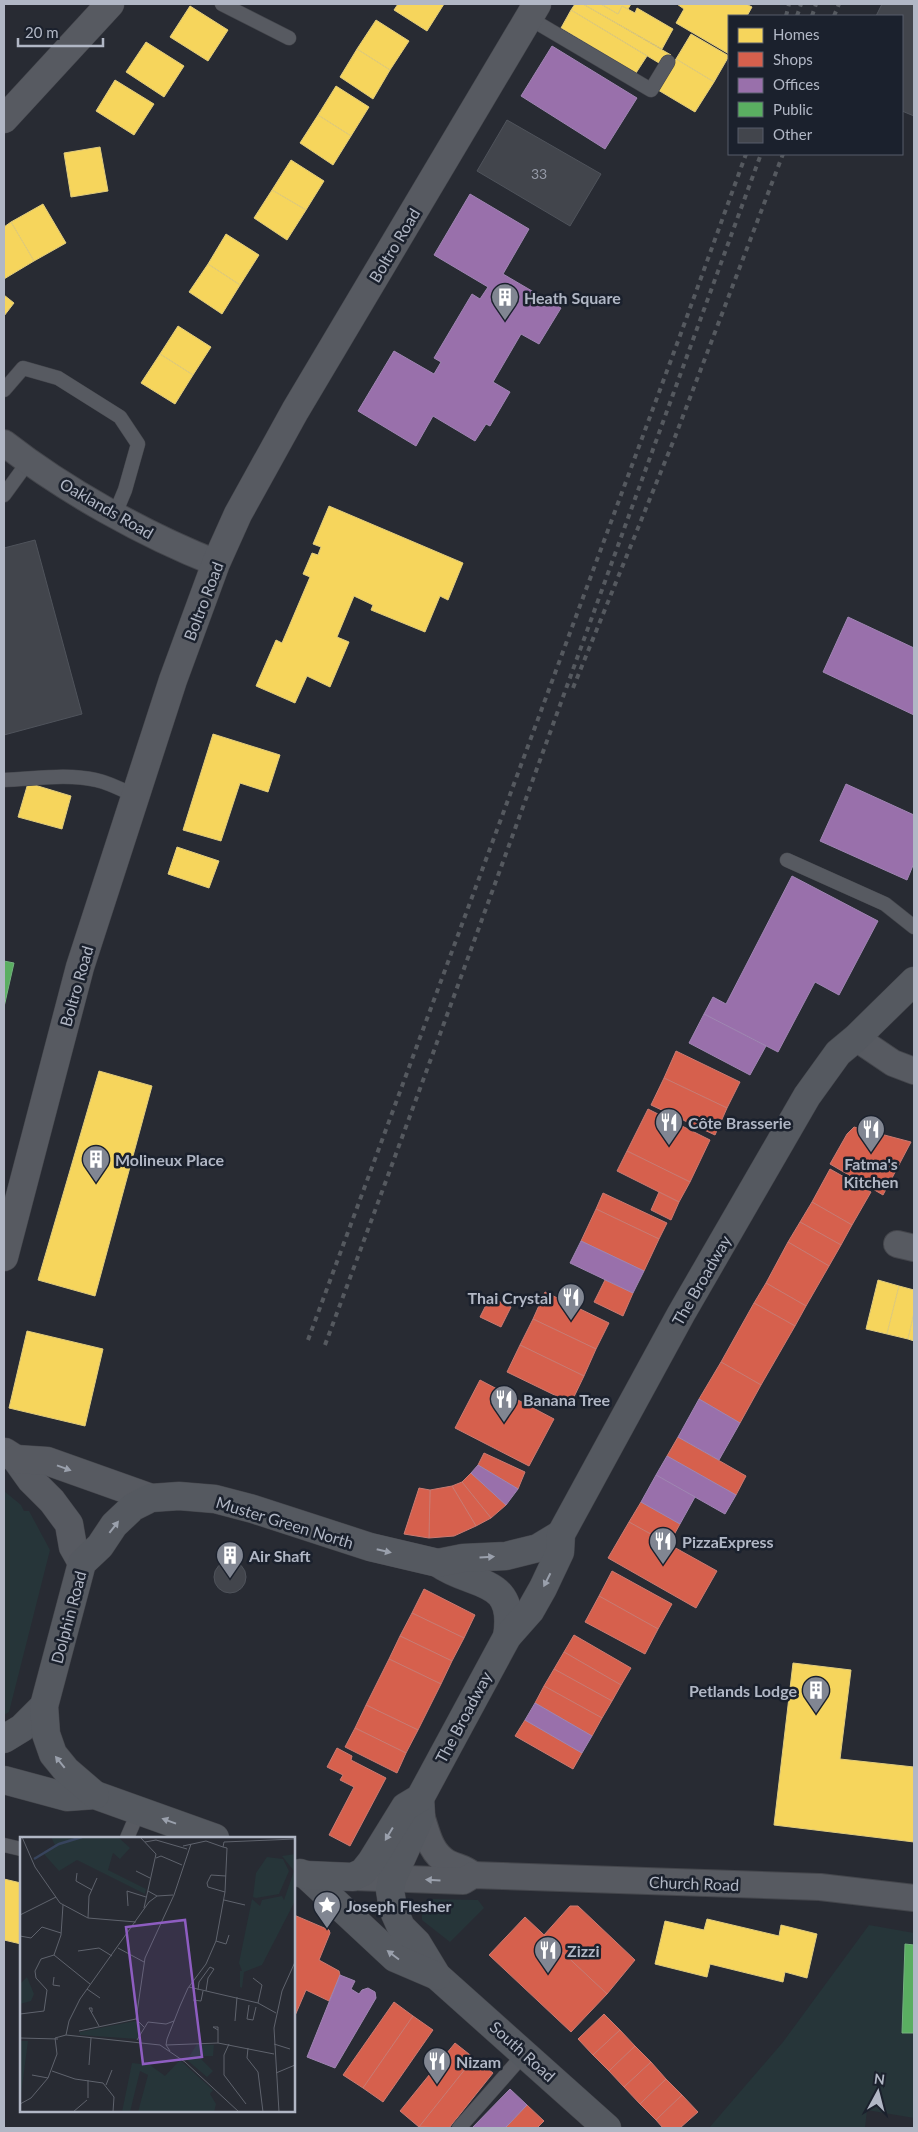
<svg xmlns="http://www.w3.org/2000/svg" width="918" height="2132" font-family="Lato,sans-serif">
  <style>
    .green { fill: #263539 }
    .homes { fill: #f6d55c; stroke: #e1cc7c }
    .shops { fill: #d6604d; stroke: #cb7a71 }
    .offices { fill: #9970ab; stroke: #a085b3 }
    .public { fill: #5aae61; stroke: #74b17f }
    .building { fill: #42454c; stroke: #4f535b }
    .lines { fill: none; stroke-linecap: round; stroke-linejoin: round }
    .service-casing { stroke: #44464c; stroke-width: 15 }
    .minor-casing { stroke: #44464c; stroke-width: 28 }
    .tertiary-casing { stroke: #44464c; stroke-width: 29 }
    .secondary-casing { stroke: #44464c; stroke-width: 29 }
    .service { stroke: #575a61; stroke-width: 14 }
    .minor { stroke: #575a61; stroke-width: 26 }
    .tertiary { stroke: #575a61; stroke-width: 28 }
    .secondary { stroke: #555960; stroke-width: 28 }
    .rail { stroke: #55595f; stroke-width: 4; stroke-dasharray: 5 5; stroke-linecap: butt }
    .oneway { fill: #9aa0ac }
    .labels { text-anchor: middle; dominant-baseline: central; stroke-width: 5; stroke-linejoin: round; paint-order: stroke }
    .number-label { font-size: 14px; fill: #959aa7 }
    .street-label { font-size: 16px; fill: #b1b7c5; stroke: #1b212d }
    .poi-label { font-size: 16px; font-weight: bold; fill: #b1b7c5; stroke: #1b212d; text-anchor: start }
    .inset-river { fill: none; stroke: #37445d; stroke-width: 2.5 }
    .inset-road { fill: none; stroke: #5f636d; stroke-width: 1 }
    .view { fill: #8e5dc1; fill-opacity: 0.15; stroke: #8e5dc1; stroke-width: 2.5 }
    .inset-edge { fill: none; stroke: #b1b7c5; stroke-width: 2.5 }
  </style>
  <rect width="100%" height="100%" fill="#282b33"/>
  <!-- green -->
  <g class="green">
    <path d="M4,1491l17,14 3,6h5l21,39 -41,162 -5,3z"/>
    <path d="M428,1899l50,1 6,8 -34,34 -28,-22v-13z"/>
    <path d="M869,1925l45,8v185l-47,-8 -2,18h-156l74,-86z"/>
  </g>
  <!-- homes -->
  <g class="homes">
    <path d="M398,4h46l-17,27 -33,-21z"/>
    <path d="M575,4h8l88,51 -7,11 -93,-56z"/>
    <path d="M583,4h18l17,10 4,-8 13,7 2,-5 36,21 -11,20z"/>
    <path d="M601,4h30l-3,5 -6,-3 -4,8z"/>
    <path d="M677,4h69l6,3 -5,9h-18v38l-53,-31 8,-14z"/>
    <path d="M190,6l38,24 -20,31 -38,-24z"/>
    <path d="M571,10l76,46 -11,17 -75,-45z"/>
    <path d="M376,20l33,21 -19,29 -33,-21z"/>
    <path d="M691,34l38,22 -15,26 -38,-23z"/>
    <path d="M146,42l38,24 -20,31 -38,-25z"/>
    <path d="M357,49l33,21 -17,29 -33,-22z"/>
    <path d="M676,59l38,23 -19,30 -37,-22z"/>
    <path d="M115,80l39,24 -20,31 -38,-24z"/>
    <path d="M336,86l33,21 -18,29 -33,-21z"/>
    <path d="M318,115l33,21 -18,29 -33,-22z"/>
    <path d="M100,147l8,44 -37,6 -7,-44z"/>
    <path d="M291,160l33,21 -18,29 -34,-20z"/>
    <path d="M272,190l34,20 -19,30 -33,-22z"/>
    <path d="M43,204l23,39 -32,18 -23,-39z"/>
    <path d="M11,222l23,39 -30,18v-52z"/>
    <path d="M226,234l33,21 -19,30 -32,-21z"/>
    <path d="M208,264l32,21 -18,29 -33,-22z"/>
    <path d="M4,295l10,8 -10,13z"/>
    <path d="M178,326l33,21 -18,28 -33,-21z"/>
    <path d="M160,354l33,21 -18,29 -34,-21z"/>
    <path d="M329,506l134,57 -15,37 -8,-4 -15,36 -54,-22 2,-5 -19,-9 -17,41 12,5 -19,45 -23,-11 -12,27 -39,-17 20,-46 6,3 28,-66 -7,-3 9,-21 6,2 3,-8 -8,-3z"/>
    <path d="M213,734l67,21 -12,37 -28,-9 -19,58 -38,-11z"/>
    <path d="M28,783l43,13 -9,33 -44,-12z"/>
    <path d="M177,847l42,14 -10,27 -41,-14z"/>
    <path d="M99,1071l53,15 -57,210 -57,-16z"/>
    <path d="M878,1280l21,6 -12,48 -21,-5z"/>
    <path d="M899,1286l15,4v23l-6,26 -21,-5z"/>
    <path d="M914,1313v28l-6,-2z"/>
    <path d="M27,1331l76,18 -18,77 -76,-18z"/>
    <path d="M793,1663l58,7 -11,89 74,8v75l-140,-17z"/>
    <path d="M4,1879l17,4v61l-17,-4z"/>
    <path d="M707,1919l72,17 2,-11 36,9 -10,44 -22,-6 -2,10 -73,-18 -3,13 -52,-13 10,-43 39,9z"/>
  </g>
  <!-- shops -->
  <g class="shops">
    <path d="M676,1051l64,31 -13,26 -63,-30z"/>
    <path d="M664,1078l63,30 -12,27 -64,-30z"/>
    <path d="M648,1109l62,31 -20,42 -63,-31z"/>
    <path d="M854,1127l57,15 -28,53 -53,-31 17,-30z"/>
    <path d="M627,1151l63,31 -11,20 -62,-31z"/>
    <path d="M830,1169l41,23 -19,33 -40,-23z"/>
    <path d="M659,1192l20,10 -8,18 -20,-10z"/>
    <path d="M603,1193l64,30 -8,16 -63,-30z"/>
    <path d="M812,1202l40,23 -11,20 -41,-23z"/>
    <path d="M596,1209l63,30 -15,32 -63,-30z"/>
    <path d="M800,1222l41,23 -12,21 -41,-24z"/>
    <path d="M788,1242l41,24 -23,40 -40,-23z"/>
    <path d="M605,1280l28,13 -10,23 -29,-14z"/>
    <path d="M766,1283l40,23 -11,20 -41,-23z"/>
    <path d="M545,1292l64,31 -13,26 -63,-30z"/>
    <path d="M490,1297l21,10 -10,20 -21,-10z"/>
    <path d="M754,1303l41,23 -34,59 -40,-23z"/>
    <path d="M533,1319l63,30 -12,27 -64,-31z"/>
    <path d="M520,1345l64,31 -13,27 -64,-31z"/>
    <path d="M721,1362l40,23 -21,38 -41,-24z"/>
    <path d="M480,1380l74,39 -25,47 -74,-38z"/>
    <path d="M678,1437l68,39 -10,19 -69,-39z"/>
    <path d="M484,1453l41,19 -7,17 -40,-24z"/>
    <path d="M471,1473l35,32 -15,13 -29,-36z"/>
    <path d="M462,1482l29,36 -15,8 -24,-40z"/>
    <path d="M452,1486l24,40 -22,10 -25,2 1,-48z"/>
    <path d="M419,1488l11,2 -1,48 -25,-4z"/>
    <path d="M641,1502l39,22 -11,20 -40,-22z"/>
    <path d="M629,1522l88,49 -21,37 -88,-50z"/>
    <path d="M612,1571l60,33 -14,25 -59,-33z"/>
    <path d="M424,1589l51,26 -11,23 -52,-25z"/>
    <path d="M599,1596l59,33 -13,25 -60,-32z"/>
    <path d="M412,1613l52,25 -12,23 -52,-25z"/>
    <path d="M574,1635l57,33 -10,17 -57,-33z"/>
    <path d="M400,1636l52,25 -11,23 -52,-25z"/>
    <path d="M564,1652l57,33 -9,16 -58,-32z"/>
    <path d="M389,1659l52,25 -23,46 -52,-25z"/>
    <path d="M554,1669l58,32 -10,17 -58,-32z"/>
    <path d="M544,1686l58,32 -10,18 -57,-33z"/>
    <path d="M366,1705l52,25 -12,23 -51,-25z"/>
    <path d="M525,1720l57,33 -9,16 -58,-33z"/>
    <path d="M355,1728l51,25 -9,20 -52,-26z"/>
    <path d="M337,1748l15,8 -1,4 35,18 -36,68 -21,-11 25,-48 -14,-7 3,-5 -16,-8z"/>
    <path d="M570,1906h8l57,54 -28,34 -63,-59z"/>
    <path d="M294,1915l35,15 1,3 -11,27 20,11 1,4 -11,26 -23,-11 -12,28z"/>
    <path d="M525,1917l82,77 -36,38 -82,-77z"/>
    <path d="M394,2002l19,14 -50,72 -20,-13z"/>
    <path d="M604,2014l16,16 -27,25 -15,-16z"/>
    <path d="M413,2016l20,14 -50,72 -20,-14z"/>
    <path d="M620,2030l15,16 -26,25 -16,-16z"/>
    <path d="M455,2043l19,15 -55,69 -19,-16z"/>
    <path d="M635,2046l16,16 -27,25 -15,-16z"/>
    <path d="M474,2058l19,15 -44,55 -30,-1z"/>
    <path d="M651,2062l15,17 -26,25 -16,-17z"/>
    <path d="M666,2079l16,16 -26,25 -16,-16z"/>
    <path d="M682,2095l16,17 -18,16h-17l-7,-8z"/>
    <path d="M527,2105l17,16 -7,7h-32z"/>
  </g>
  <!-- offices -->
  <g class="offices">
    <path d="M552,46l85,52 -32,51 -84,-53z"/>
    <path d="M470,194l59,35 -26,45 58,34 -22,36 -18,-10 -28,48 17,10 -20,34 -4,-2 -11,17 -42,-25 -17,30 -58,-35 36,-60 40,23 7,-12 -7,-4 38,-64 8,5 8,-12 -54,-32z"/>
    <path d="M848,617l66,31v67l-91,-43z"/>
    <path d="M846,784l68,31v48l-7,17 -87,-39z"/>
    <path d="M792,876l86,45 -39,74 -24,-13 -37,70 -74,-38 9,-17 13,7z"/>
    <path d="M704,1014l62,32 -16,29 -61,-32z"/>
    <path d="M581,1241l63,30 -11,22 -63,-30z"/>
    <path d="M699,1399l41,24 -21,37 -41,-23z"/>
    <path d="M667,1456l69,39 -11,19 -69,-39z"/>
    <path d="M478,1465l40,24 -12,16 -35,-32z"/>
    <path d="M656,1475l39,22 -15,27 -39,-22z"/>
    <path d="M535,1703l57,33 -10,17 -57,-33z"/>
    <path d="M340,1975l15,6 -4,8 8,5 3,-4 6,-2 7,4 1,6 -41,70 -28,-11z"/>
    <path d="M510,2089l17,16 -22,23h-33z"/>
  </g>
  <!-- public -->
  <g class="public">
    <path d="M4,961l10,2 -10,44z"/>
    <path d="M905,1944l9,1v88h-12z"/>
  </g>
  <!-- building -->
  <g class="building">
    <path d="M882,4h32v112l-12,-5v-95h-26z"/>
    <path d="M507,120l94,54 -31,52 -93,-55z"/>
    <path d="M35,540l47,174 -78,21v-187z"/>
    <circle cx="230" cy="1577" r="16"/>
  </g>
  <g class="lines">
    <!-- service casing -->
    <g class="service-casing">
      <g id="service">
        <path d="M222,4l67,34"/>
        <path d="M529,18l122,72 17,-28"/>
        <path d="M4,390l19,-22 35,10 62,39 18,27 -13,46 -10,24"/>
        <path d="M4,495l24,-33"/>
        <path d="M4,780c29,-1 63,-7 92,0 14,3 27,10 39,16"/>
        <path d="M787,860l98,44 29,23"/>
        <path d="M127,1838l12,-28"/>
        <path d="M4,1845l17,4"/>
        <path d="M459,2128l66,-75"/>
      </g>
    </g>
    <!-- minor casing -->
    <g class="minor-casing">
      <g id="minor">
        <path d="M4,443c60,47 141,92 212,120"/>
        <path d="M856,1038l37,25 21,8"/>
        <path d="M897,1244l17,4"/>
        <path d="M421,1815c6,18 9,38 27,48 10,5 15,4 25,12"/>
        <path d="M353,1877l110,4 10,-6 347,12 94,11"/>
      </g>
    </g>
    <!-- tertiary casing -->
    <g class="tertiary-casing">
      <g id="tertiary">
        <path d="M4,119l106,-115"/>
        <path d="M4,1257l76,-290 93,-287 43,-117 22,-49 57,-103 242,-407"/>
        <path d="M5,1452l11,7 15,21 21,21 17,23 4,23 9,16"/>
        <path d="M16,1459l31,2 104,37"/>
      </g>
    </g>
    <!-- secondary casing -->
    <g class="secondary-casing">
      <g id="secondary">
        <path d="M438,1563c34,25 79,12 69,74"/>
        <path d="M4,1739l18,-11 22,-22"/>
        <path d="M4,1780l63,17 28,-2 120,43"/>
        <path d="M95,1795l-29,-25 -13,-16 -7,-20 -2,-28 38,-143 18,-17 14,-21 19,-18 18,-9 28,-2 36,3 38,10 117,38 68,16 25,-5 43,-2 32,-8 23,-14"/>
        <path d="M420,1798l1,17 -29,64 -2,11 3,19 8,18 16,16 20,33 170,152"/>
        <path d="M300,1873l6,2 89,83 42,18"/>
        <path d="M306,1875l47,2 10,-5 8,-10 34,-55 15,-9 87,-161 23,-26 13,-23 17,-36 1,-18 120,-220 126,-218 31,-43 18,-15 58,-57"/>
      </g>
    </g>
    <!-- service -->
    <use href="#service" class="service"/>
    <!-- minor -->
    <use href="#minor" class="minor"/>
    <!-- tertiary -->
    <use href="#tertiary" class="tertiary"/>
    <!-- secondary -->
    <use href="#secondary" class="secondary"/>
    <!-- rail -->
    <g class="rail">
      <path d="M786,16l3,-12"/>
      <path d="M797,16l4,-12"/>
      <path d="M812,16l4,-12"/>
      <path d="M834,16l5,-12"/>
      <path d="M573,688l102,-251 108,-283"/>
      <path d="M308,1340l373,-1007 65,-179"/>
      <path d="M325,1345c148,-396 290,-794 436,-1191"/>
    </g>
  </g>
  <!-- one-way arrows -->
  <defs><path id="oneway-solid" d="M-6-.8H1V-3.2L6.5 0L1 3.2V.8H-6Z" transform="scale(1.25)"/></defs>
  <g class="oneway">
    <use href="#oneway-solid" transform="translate(64 1468) rotate(20)"/>
    <use href="#oneway-solid" transform="translate(114 1527) rotate(-52)"/>
    <use href="#oneway-solid" transform="translate(384 1551) rotate(13)"/>
    <use href="#oneway-solid" transform="translate(487 1557) rotate(-4)"/>
    <use href="#oneway-solid" transform="translate(547 1580) rotate(117)"/>
    <use href="#oneway-solid" transform="translate(60 1762) rotate(-129)"/>
    <use href="#oneway-solid" transform="translate(169 1821) rotate(-160)"/>
    <use href="#oneway-solid" transform="translate(389 1834) rotate(121)"/>
    <use href="#oneway-solid" transform="translate(433 1880) rotate(-177)"/>
    <use href="#oneway-solid" transform="translate(393 1955) rotate(-143)"/>
  </g>
  <!-- icons -->
  <defs>
    <g id="building-pin" transform="scale(1.4375)"><path d="M0 17L-7.5 6A9.5 9.5 0 1 1 7.5 6Z" fill="#818692" stroke="#1b212d"/><path d="M-4-6H4V6H1V3H-1V6H-4ZM-2.5-4.3h1.7v1.8h-1.7ZM.8-4.3h1.7v1.8H.8ZM-2.5-1h1.7V.8h-1.7ZM.8-1h1.7V.8H.8Z" fill="#fff"/></g>
    <g id="restaurant-pin" transform="scale(1.4375)"><path d="M0 17L-7.5 6A9.5 9.5 0 1 1 7.5 6Z" fill="#818692" stroke="#1b212d"/><path d="M-5-6h1v4h1v-4h1v4h1v-4h1v5L-1.5 .5V6h-2V.5L-5-1ZM5-6V6H3V1.5H1.5Q1.5-4 5-6Z" fill="#fff"/></g>
    <g id="sight-pin" transform="scale(1.4375)"><path d="M0 17L-7.5 6A9.5 9.5 0 1 1 7.5 6Z" fill="#818692" stroke="#1b212d"/><path d="M0-6L1.8-2.2L6-1.7L2.9 1.2L3.7 5.4L0 3.3L-3.7 5.4L-2.9 1.2L-6-1.7L-1.8-2.2Z" fill="#fff"/></g>
  </defs>
  <g fill-rule="evenodd">
    <use href="#building-pin" x="505" y="297"/>
    <use href="#restaurant-pin" x="669" y="1122"/>
    <use href="#restaurant-pin" x="871" y="1129"/>
    <use href="#building-pin" x="96" y="1159"/>
    <use href="#restaurant-pin" x="571" y="1297"/>
    <use href="#restaurant-pin" x="504" y="1399"/>
    <use href="#restaurant-pin" x="663" y="1541"/>
    <use href="#building-pin" x="230" y="1555"/>
    <use href="#building-pin" x="816" y="1690"/>
    <use href="#sight-pin" x="327" y="1905"/>
    <use href="#restaurant-pin" x="548" y="1950"/>
    <use href="#restaurant-pin" x="437" y="2061"/>
  </g>
  <g class="labels">
    <!-- number labels -->
    <g class="number-label">
      <text x="539" y="173">33</text>
    </g>
    <!-- street labels -->
    <g class="street-label">
      <text transform="translate(394 245) rotate(-59)">Boltro Road</text>
      <text transform="translate(107 508) rotate(30)">Oaklands Road</text>
      <text transform="translate(203 601) rotate(-69)">Boltro Road</text>
      <text transform="translate(76 986) rotate(-74)">Boltro Road</text>
      <text transform="translate(701 1280) rotate(-60)">The Broadway</text>
      <text transform="translate(285 1522) rotate(17)">Muster Green North</text>
      <text transform="translate(68 1617) rotate(-75)">Dolphin Road</text>
      <text transform="translate(463 1717) rotate(-62)">The Broadway</text>
      <text transform="translate(694 1883) rotate(2)">Church Road</text>
      <text transform="translate(523 2051) rotate(42)">South Road</text>
    </g>
    <!-- poi labels -->
    <g class="poi-label">
      <text x="524" y="297">Heath Square</text>
      <text x="688" y="1122">Côte Brasserie</text>
      <text x="115" y="1159">Molineux Place</text>
      <text x="871" y="1163" text-anchor="middle">Fatma's<tspan x="871" dy="18">Kitchen</tspan></text>
      <text x="552" y="1297" text-anchor="end">Thai Crystal</text>
      <text x="523" y="1399">Banana Tree</text>
      <text x="682" y="1541">PizzaExpress</text>
      <text x="249" y="1555">Air Shaft</text>
      <text x="797" y="1690" text-anchor="end">Petlands Lodge</text>
      <text x="346" y="1905">Joseph Flesher</text>
      <text x="567" y="1950">Zizzi</text>
      <text x="456" y="2061">Nizam</text>
    </g>
  </g>
  <!-- overview -->
  <g transform="translate(20 1837)">
    <rect width="275" height="275" fill="#282b33"/>
    <path d="M31,0h67l12,11 -10,11 -7,-6 -5,17 38,19 -1,5 -68,-34 -18,11 -15,-17 12,-7zM275,17v47l-33,64 -18,7 -2,16 -2,-1v-16h2l-3,-8 13,-64 8,7 2,-6 20,-4 2,4 10,-29 -12,-15zM247,20l16,2 6,12 -10,23 -23,4 -3,-1 3,-24zM7,140l7,17 -3,7 -11,3v-20zM115,184l6,5 -3,13 -58,-4v-3zM0,204h8l-8,61zM177,207l17,1 -1,11h-15l15,15 -6,6 -20,-17zM160,223l33,30 -3,4 6,10 -2,8h-76l10,-37 -8,-4 -10,41h-8l10,-49 18,2 15,11z" fill="#263539"/>
    <path class="inset-river" d="M14,22l25,-15 23,-7"/>
    <path class="inset-road" d="M2,0l13,30 25,36 28,15 48,4M120,0l16,17 -12,54M125,5l11,-2 31,9M163,9l23,-5 17,6M207,11l-4,-1 1,-5 71,-3M136,21l5,-2 21,9M116,34l14,7M57,36l-1,8 16,9M128,54l9,5 16,-1M205,55l-17,-5 -1,-4 4,-8 15,1M204,63l21,5M43,68l-2,30 -7,20 36,29M108,69l-1,-15 19,6M0,78l36,-18M68,81l1,-22 8,-18M0,99l11,2 11,-11 19,6M196,104l10,3 3,-9M98,111l26,14M58,114l21,-3 13,8M34,140l-1,8 7,1M233,141l9,7 -4,18M169,150l69,16 18,10M67,152l13,9M178,153l1,-8 11,-15 4,2 -6,9 -2,13M173,163l8,1 2,-10M229,168l-2,14 6,1 3,-13M72,175v-4h-3l10,18M0,177l24,-3 3,-21 -11,-12 -1,-7 6,-12 13,-4M116,182l9,-61 29,-63 17,-51M215,184l2,-24M59,194l57,-12 8,8M46,198l3,-14 11,-22 69,-97 8,-6M0,201l38,1M35,201l11,-3 94,10 25,17 54,50M117,203l11,-18 18,2 8,-3M198,206v-16h-5l5,3M209,207l-5,11v20l22,29M254,207l16,5M146,208l52,-2 56,11M228,211l-1,10 11,14 5,40M150,214l-4,-6 1,-6 13,-33 8,-18 18,-24 10,-23 9,-49 2,-44M69,228l2,-27M32,234l23,8 28,4 11,14 -1,15M256,236l19,-8M12,238l16,3M86,248l6,-15M68,261v-18M0,267l11,-6 17,-20 9,-24 -2,-16M53,275l14,-12M259,275l-5,-84 8,-37 13,-29"/>
    <path class="view" d="M165,83l17,137 -59,7 -17,-137z"/>
    <rect width="275" height="275" class="inset-edge"/>
  </g>
  <!-- border -->
  <rect width="918" height="2132" fill="none" stroke="#b1b7c5" stroke-width="10"/>
  <!-- legend -->
  <rect x="728" y="15" width="175" height="140" fill="#1b212d" stroke="#575d6a"/>
  <rect x="738" y="28" width="25" height="15" fill="#f6d55c" stroke="#575d6a"/>
  <text x="773" y="40" font-size="15" fill="#b1b7c5">Homes</text>
  <rect x="738" y="52" width="25" height="15" fill="#d6604d" stroke="#575d6a"/>
  <text x="773" y="65" font-size="15" fill="#b1b7c5">Shops</text>
  <rect x="738" y="78" width="25" height="15" fill="#9970ab" stroke="#575d6a"/>
  <text x="773" y="90" font-size="15" fill="#b1b7c5">Offices</text>
  <rect x="738" y="102" width="25" height="15" fill="#5aae61" stroke="#575d6a"/>
  <text x="773" y="115" font-size="15" fill="#b1b7c5">Public</text>
  <rect x="738" y="128" width="25" height="15" fill="#42454c" stroke="#575d6a"/>
  <text x="773" y="140" font-size="15" fill="#b1b7c5">Other</text>
  <!-- north arrow -->
  <g transform="translate(878 2092) rotate(7)" stroke="#1b212d" stroke-width="4" paint-order="stroke">
  <path d="M0-4L9 19L0 12L-9 19Z" fill="#b1b7c5"/>
  <text y="-8" font-size="14" font-weight="bold" text-anchor="middle" fill="#b1b7c5">N</text>
  </g>
  <!-- scale -->
  <path d="M18 38v8h85v-8" fill="none" stroke="#b1b7c5" stroke-width="2.5"/>
  <text x="25" y="38" font-size="15" fill="#b1b7c5" stroke="#1b212d" stroke-width="4" paint-order="stroke">20 m</text>
</svg>
